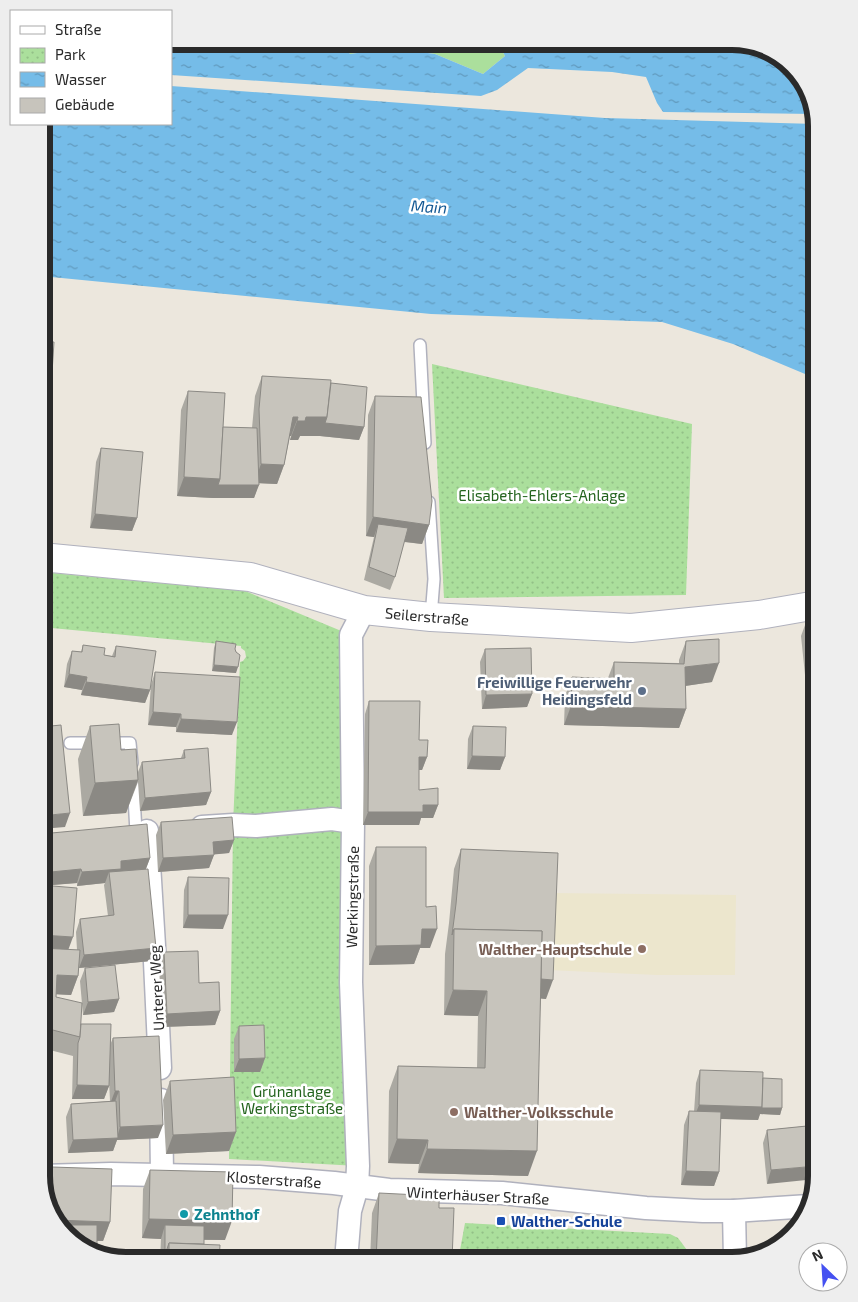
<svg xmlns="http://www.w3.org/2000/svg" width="858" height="1302" font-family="'Exo 2',sans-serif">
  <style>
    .education { fill: #ece6cd }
    .park { fill: url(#park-dots) }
    .garden { fill: #abdf9c }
    .water { fill: url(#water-ripples) }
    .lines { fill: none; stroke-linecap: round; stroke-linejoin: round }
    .lane-casing { stroke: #b0b1bd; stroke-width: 14 }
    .street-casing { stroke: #b0b1bd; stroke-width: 25 }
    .secondary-casing { stroke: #b0b1bd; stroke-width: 30 }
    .lane { stroke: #fff; stroke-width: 11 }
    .street { stroke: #fff; stroke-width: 22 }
    .secondary { stroke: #fff; stroke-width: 28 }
    .wall { fill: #aba9a2; fill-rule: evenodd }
    .shaded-wall { fill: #8b8984 }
    .building { fill: #c7c4bc; stroke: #8b8984 }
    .service-dot { fill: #5c6f8a; stroke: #fff; stroke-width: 2 }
    .education-dot { fill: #8d6e63; stroke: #fff; stroke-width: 2 }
    .culture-dot { fill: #0f9aa8; stroke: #fff; stroke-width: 2 }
    .transit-dot { fill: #1a4fb4; stroke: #fff; stroke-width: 2 }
    .labels { text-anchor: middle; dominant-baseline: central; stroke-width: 5; stroke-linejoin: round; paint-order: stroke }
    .park-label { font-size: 15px; fill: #24641e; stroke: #fff }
    .street-label { font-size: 15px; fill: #2a2a2a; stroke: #fff }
    .service-label { font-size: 15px; font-weight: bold; fill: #4e5e75; stroke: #fff; text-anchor: end }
    .education-label { font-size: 15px; font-weight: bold; fill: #785e54; stroke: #fff; text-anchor: end }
    .culture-label { font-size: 15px; font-weight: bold; fill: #0d838f; stroke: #fff; text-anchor: start }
    .transit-label { font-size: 15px; font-weight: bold; fill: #164399; stroke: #fff; text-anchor: start }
    .water-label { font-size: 16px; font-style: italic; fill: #145994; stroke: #fff }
    .rim { fill: none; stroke: #2a2a2a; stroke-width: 6 }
  </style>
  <defs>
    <pattern id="park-dots" width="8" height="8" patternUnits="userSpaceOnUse" patternTransform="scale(1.25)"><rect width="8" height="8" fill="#abdf9c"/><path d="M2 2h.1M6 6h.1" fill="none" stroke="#93c087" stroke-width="1.8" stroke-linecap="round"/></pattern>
    <pattern id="water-ripples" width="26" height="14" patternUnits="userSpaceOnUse" patternTransform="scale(1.25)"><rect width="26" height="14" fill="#75bce8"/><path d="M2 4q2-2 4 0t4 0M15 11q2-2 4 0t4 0" fill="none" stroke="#6099bc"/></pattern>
  </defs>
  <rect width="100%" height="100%" fill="#ece7dd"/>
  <!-- education -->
  <path class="education" d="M550,893l186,2 -1,80h-78l-109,-5z"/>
  <!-- park -->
  <g class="park">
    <path d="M432,364l260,60 -6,171 -242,3z"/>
    <path d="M41,572l204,19 106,44 7,531 -129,-7 4,-334 7,-163 3,-1 3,-4 -1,-6 -4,-3v-2l-200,-19z"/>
    <path d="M465,1223l205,11 8,4 12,16 3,7h-235z"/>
  </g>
  <!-- garden -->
  <path class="garden" d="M499,44l6,12 -22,18 -48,-20 -43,-6 -42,6 -6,-9z"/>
  <!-- water -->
  <g class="water">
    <path d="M738,41l41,15 29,32 6,26 -151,-2 -6,-9 -11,-26 -34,-5 -84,-4 -31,22 -16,6 -310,-21v-28l173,-2 6,9 42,-6 43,6 48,20 22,-18 -6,-12z"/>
    <path d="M171,86l434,32 211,6 1,214 -5,2 5,5v34l-84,-35 -71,-22 -231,-8 -390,-38v-152h130z"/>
  </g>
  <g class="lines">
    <!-- lane casing -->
    <g class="lane-casing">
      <g id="lane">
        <path d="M420,345l5,98"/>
        <path d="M429,502l5,77 -3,38"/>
        <path d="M70,743h60l2,20"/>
        <path d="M133,779l3,53"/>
      </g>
    </g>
    <!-- street casing -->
    <g class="street-casing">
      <g id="street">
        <path d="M202,827l31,-2 23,1 76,-7 21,3"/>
        <path d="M147,831l8,131 5,106"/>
        <path d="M161,1100l1,75"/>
        <path d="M41,1176l70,-2 148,3 75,6 55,7 113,3 144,15 57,3h31l75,-5"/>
        <path d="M734,1211l1,49"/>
        <path d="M346,1261l4,-50 7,-24 1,-21 -7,-184 2,-160 -2,-187 13,-25"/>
      </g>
    </g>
    <!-- secondary casing -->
    <g class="secondary-casing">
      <path id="secondary" d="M41,557l209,20 114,33 67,7 200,11 128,-13 58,-10"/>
    </g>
    <!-- lane -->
    <use href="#lane" class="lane"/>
    <!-- street -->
    <use href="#street" class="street"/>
    <!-- secondary -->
    <use href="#secondary" class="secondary"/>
  </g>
  <!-- wall -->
  <g class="wall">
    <path d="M262,376l68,7 34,44 -5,13 -39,-4h-20l-2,4h-8l1,-4h-1l-6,29 -7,19 -18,-1 -5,15h-41l-36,-2 4,-86 7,-19 35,36 29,1 3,-32z"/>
    <path d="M375,396l54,129 -7,19 -18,-2 -9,35 -5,13 -26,-10 10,-43 -8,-1 2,-121z"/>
    <path d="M101,448l36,70 -5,13 -42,-3 6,-66z"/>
    <path d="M817,616v223l-4,1 -4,-126 -8,-78 7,-19z"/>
    <path d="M216,641l19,8 1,24 -24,-2 2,-23z"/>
    <path d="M686,641l26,41 -27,4 1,23 -7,19 -115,-3 1,-29 7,-19 36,1 6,-16 65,1v-3z"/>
    <path d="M83,645l21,10 8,1 4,-10 34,44 -5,13 -64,-8 1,-5 -18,-3 3,-23 5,-13 9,1z"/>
    <path d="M485,649l47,45 -5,13 -45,2 -2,-47z"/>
    <path d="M155,672l77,63 -56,-3v-5l-28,-2 3,-40z"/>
    <path d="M369,701l50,39 8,17 -5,13h-3v20l19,15 -5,13h-12l-2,7h-56l2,-111z"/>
    <path d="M90,726l31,24 17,22 4,-10 39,-4 3,-8 27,42 -5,13 -66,6 -2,-29 -12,31 -43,3 -5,-57z"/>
    <path d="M473,726l32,31 -5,13 -33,-1 1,-30z"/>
    <path d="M161,822l73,18 -5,13 -15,1 -5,14 -51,4 -2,-37z"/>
    <path d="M41,834l109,24 -4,11 10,79 -5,13 -72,7v-3l-1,11 -7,19 -15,-1v3l25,27 29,21 3,-7 45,100 -41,2 -4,11 -45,2 -2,-36 5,-13 39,-3 -1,-20v5l-5,13h-32l1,-43 -31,-8 -1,3zM77,883v3l28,-3 -1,2 4,31 -28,3 -4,13 1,18h-9l-19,-65z"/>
    <path d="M376,847l50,60 4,41h-10l-6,16 -45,1v-99z"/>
    <path d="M461,849l85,150 -5,-1 -13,178 -110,-3 1,-9 -31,-1 1,-72 9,-25 79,2 1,-52 -34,-1 1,-61 4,-31 5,-54z"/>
    <path d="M817,868v202h-2l-2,-190z"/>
    <path d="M188,877l35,52 -40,-1 1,-38z"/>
    <path d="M164,952l35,31 21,28 -5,14 -53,2 -3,-62z"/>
    <path d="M85,968l34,31 -5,13 -31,3 -3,-34z"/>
    <path d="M239,1026l26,32 -5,14h-26v-33z"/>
    <path d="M700,1070l63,8 19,30 -2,7 -20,-1 -2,6 -38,-1 -1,53 -5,14 -33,-1 3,-60 5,-14 5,1 2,-29z"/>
    <path d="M170,1081l66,51 -7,19 -63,3 -3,-54z"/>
    <path d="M817,1125l-50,59 -4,-41 4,-13z"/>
    <path d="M52,1167l58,55 -7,19h-6l-18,6 -29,-33 -9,-38 9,-3z"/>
    <path d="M150,1170l75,70h-21v4l15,17h-59l1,-22 -19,-1 1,-49z"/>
    <path d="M379,1193l60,15 13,53h-82l2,-48z"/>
  </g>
  <!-- shaded-wall -->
  <g class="shaded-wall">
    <path d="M41,373h11l-2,7 -9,-1z"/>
    <path d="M293,417h5l-7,19 -5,1z"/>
    <path d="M306,417h21l37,10 -5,13 -39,-4h-20l-2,4h-8l7,-19z"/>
    <path d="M261,464l23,1 -7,19 -23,-1z"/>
    <path d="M184,477l36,2 39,6 -5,13h-41l-36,-2z"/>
    <path d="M95,514l42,4 -5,13 -42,-3z"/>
    <path d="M373,517l56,8 -7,19 -47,-6 3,-14 -4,13 -8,-1z"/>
    <path d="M719,663l-7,19 -34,5 7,-20z"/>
    <path d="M214,665l24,2 -2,6 -24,-2z"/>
    <path d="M69,674l18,3 -5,13 -18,-3z"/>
    <path d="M86,682l64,8 -5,13 -64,-8z"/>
    <path d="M532,694l-5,13 -45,2 4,-14z"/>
    <path d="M816,695h1v18l-4,-12z"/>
    <path d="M571,706l115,3 -7,19 -115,-3z"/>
    <path d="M49,712l-6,19h-2v-18z"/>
    <path d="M153,712l28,2 -5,13 -28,-2z"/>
    <path d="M181,719l56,3 -5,13 -56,-3z"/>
    <path d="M472,756l33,1 -5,13 -33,-1z"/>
    <path d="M419,757h8l-5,13h-8z"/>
    <path d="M138,780l-12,33 -43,3 12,-33z"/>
    <path d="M211,792l-5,13 -66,6 5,-13z"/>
    <path d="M423,805h15l-5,13h-12l-2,7h-56l5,-13z"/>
    <path d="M70,813l-5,14 -24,2v-13z"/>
    <path d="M817,830v9l-4,1z"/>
    <path d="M234,840l-5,13 -20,2 4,-13z"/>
    <path d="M214,855l-5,13 -51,4 5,-14z"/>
    <path d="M150,858l-5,13 -36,1 -4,11 -28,3 5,-14 39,-11z"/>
    <path d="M81,869l-4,14 -36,3v-13z"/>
    <path d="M188,915h40l-5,14 -40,-1z"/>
    <path d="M422,929h15l-7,19h-10l-6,16 -45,1 7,-19z"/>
    <path d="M41,935l32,2 -7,19 -25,-2z"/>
    <path d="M156,948l-5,13 -72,7 5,-13z"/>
    <path d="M57,975l21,1 -7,19 -21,-1z"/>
    <path d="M539,978l14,2 -7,19 -14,-1z"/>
    <path d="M453,990l34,1 -9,25 -34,-1z"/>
    <path d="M119,999l-5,13 -31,3 5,-13z"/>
    <path d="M220,1011l-5,14 -53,2 5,-13z"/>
    <path d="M265,1058l-5,14h-26l5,-13z"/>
    <path d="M77,1085l32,1 -5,13h-32z"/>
    <path d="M115,1091h4l-5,13h-4z"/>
    <path d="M699,1105l83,3 -2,7 -20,-1 -2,6 -64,-2z"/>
    <path d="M163,1125l-5,13 -41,2 -4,11 -45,2 5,-13 44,-2 3,-11z"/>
    <path d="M236,1132l-7,19 -63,3 7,-19z"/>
    <path d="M397,1139l31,1 -9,24 -31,-1z"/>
    <path d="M427,1149l110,2 -9,25 -110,-3z"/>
    <path d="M817,1166l-1,13 -49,5 4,-14z"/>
    <path d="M686,1171l33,1 -5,14 -33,-1z"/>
    <path d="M149,1219l83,2 -7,19 -60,-1v-14l-4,14 -19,-1z"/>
    <path d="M55,1220l55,2 -7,19 -30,-1z"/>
  </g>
  <!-- building -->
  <g class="building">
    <path d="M41,342h13l-2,31h-11z"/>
    <path d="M262,376l69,4 -4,37h-21l-1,4h-8l1,-4h-5l-9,48 -23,-1 -2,-55z"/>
    <path d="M331,383l36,4 -3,40 -39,-4 2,-6z"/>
    <path d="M188,391l37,2 -5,86 -36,-2z"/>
    <path d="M375,396l46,1 11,104 -3,24 -56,-8z"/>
    <path d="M223,427l34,1 2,57h-41l2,-6z"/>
    <path d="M101,448l42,4 -6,66 -42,-4z"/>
    <path d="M378,524l30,4 -13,49 -26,-10z"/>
    <path d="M817,616v79h-1l-8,-78z"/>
    <path d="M719,639v24l-34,4 1,42 -115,-3 1,-29 42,2v-17l70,2 2,-23z"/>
    <path d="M216,641l20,3 -1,5 1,3 4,3 -2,12 -24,-2z"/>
    <path d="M83,645l22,3 -1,7 11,2 1,-11 40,5 -6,39 -64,-8 1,-5 -18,-3 3,-23 10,1z"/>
    <path d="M531,648l1,46 -46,1 -1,-46z"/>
    <path d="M44,658l5,54 -8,1v-54z"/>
    <path d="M155,672l85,5 -3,45 -56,-3v-5l-28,-2z"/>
    <path d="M369,701h51l-1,39h9l-1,17h-8v33l19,-2v17h-15v7h-55z"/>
    <path d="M813,701h4v90z"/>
    <path d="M119,724l2,26 15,-1 2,31 -43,3 -5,-57z"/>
    <path d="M61,725l9,88 -29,3v-89z"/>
    <path d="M473,726l33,1 -1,30 -33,-1z"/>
    <path d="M208,748l3,44 -66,6 -3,-36 43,-4 -1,-8z"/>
    <path d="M232,817l2,23 -21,2 1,13 -51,3 -2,-36z"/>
    <path d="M147,824l3,34 -29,3v8l-39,3 -1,-3 -40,4v-39z"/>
    <path d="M376,847h50v60l10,-1 1,23h-15l-1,16 -45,1z"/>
    <path d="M461,849l97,4 -5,127 -12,-1 1,-48 -88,-2 -2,6 4,-31z"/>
    <path d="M148,869l8,79 -72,7 -4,-36 34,-4 -5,-43z"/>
    <path d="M188,877l41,1 -1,37h-40z"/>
    <path d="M41,885l36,3 -4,49 -32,-2z"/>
    <path d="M454,929l88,2 -5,220 -110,-2 1,-9 -31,-1 1,-73 87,2 2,-77 -34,-1z"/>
    <path d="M41,948l39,2 -2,26 -21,-1 -1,22 26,6 -2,34 -39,-10z"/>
    <path d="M198,951l1,32 20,-1 1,29 -53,3 -3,-62z"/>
    <path d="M115,965l4,34 -31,3 -3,-34z"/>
    <path d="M81,1024h30l-2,62 -32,-1 1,-42 2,-6z"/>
    <path d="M264,1025l1,33 -26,1v-33z"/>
    <path d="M159,1036l4,89 -43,2 -1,-36h-4l-2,-53z"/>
    <path d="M41,1038h3l-3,13z"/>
    <path d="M700,1070l63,2 -1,35 -63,-2z"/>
    <path d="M234,1077l2,55 -63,3 -3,-54z"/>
    <path d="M763,1078l19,1v29h-20z"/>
    <path d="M41,1083l6,1 -6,24z"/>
    <path d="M116,1101l2,37 -45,2 -2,-36z"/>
    <path d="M689,1111l32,1 -2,60 -33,-1z"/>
    <path d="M817,1125v41l-46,4 -4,-40z"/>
    <path d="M52,1167l60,2 -2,53 -55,-2 -4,-6z"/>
    <path d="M150,1170l83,2 -1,49 -83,-2z"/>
    <path d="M41,1173h9l-1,35 -8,-32z"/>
    <path d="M379,1193l60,3v12h15l-2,53h-76z"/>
    <path d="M60,1225h37v28l-18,-6z"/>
    <path d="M165,1225l39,1v18l-35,-1 -4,12z"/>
    <path d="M169,1243l51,2 -1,16h-50z"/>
  </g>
  <!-- markers -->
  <circle class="service-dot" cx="642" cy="691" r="5"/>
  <g class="education-dot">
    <circle cx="642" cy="949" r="5"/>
    <circle cx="454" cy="1112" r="5"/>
  </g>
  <circle class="culture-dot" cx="184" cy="1214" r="5"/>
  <rect class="transit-dot" x="496" y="1216" width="10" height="10" rx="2.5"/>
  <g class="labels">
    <!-- park labels -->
    <g class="park-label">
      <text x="542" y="495">Elisabeth-Ehlers-Anlage</text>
      <text x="292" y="1091">Grünanlage<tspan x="292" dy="17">Werkingstraße</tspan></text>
    </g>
    <!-- street labels -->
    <g class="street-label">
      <text transform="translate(427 616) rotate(5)">Seilerstraße</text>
      <text transform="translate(352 897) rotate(-89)">Werkingstraße</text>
      <text transform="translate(156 988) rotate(-93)">Unterer Weg</text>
      <text transform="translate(274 1179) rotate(4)">Klosterstraße</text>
      <text transform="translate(478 1195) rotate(3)">Winterhäuser Straße</text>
    </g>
    <!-- service labels -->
    <g class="service-label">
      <text x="632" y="682">Freiwillige Feuerwehr<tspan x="632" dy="17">Heidingsfeld</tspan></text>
    </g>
    <!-- education labels -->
    <g class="education-label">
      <text x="632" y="949">Walther-Hauptschule</text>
      <text x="464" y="1112" text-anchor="start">Walther-Volksschule</text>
    </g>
    <!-- culture labels -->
    <g class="culture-label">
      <text x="194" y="1214">Zehnthof</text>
    </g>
    <!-- transit labels -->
    <g class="transit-label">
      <text x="511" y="1221">Walther-Schule</text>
    </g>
    <!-- water labels -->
    <g class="water-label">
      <text transform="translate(429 206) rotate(4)">Main</text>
    </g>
  </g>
  <!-- crop -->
  <path d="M0 0H858V1302H0ZM126 50H732A76 76 0 0 1 808 126V1176A76 76 0 0 1 732 1252H126A76 76 0 0 1 50 1176V126A76 76 0 0 1 126 50Z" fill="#eee" fill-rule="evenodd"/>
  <path class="rim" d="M126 50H732A76 76 0 0 1 808 126V1176A76 76 0 0 1 732 1252H126A76 76 0 0 1 50 1176V126A76 76 0 0 1 126 50Z"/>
  <!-- legend -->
  <rect x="10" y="10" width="162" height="115" fill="#ffffff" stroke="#aaaaaa"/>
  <rect x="20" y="26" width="25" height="8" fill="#ffffff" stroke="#aaaaaa"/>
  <text x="55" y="35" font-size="15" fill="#2a2a2a">Straße</text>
  <rect x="20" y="48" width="25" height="15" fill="url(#park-dots)" stroke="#aaaaaa"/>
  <text x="55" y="60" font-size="15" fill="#2a2a2a">Park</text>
  <rect x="20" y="72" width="25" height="15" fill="url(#water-ripples)" stroke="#aaaaaa"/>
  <text x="55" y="85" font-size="15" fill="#2a2a2a">Wasser</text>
  <rect x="20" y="98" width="25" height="15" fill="#c7c4bc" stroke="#aaaaaa"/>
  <text x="55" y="110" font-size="15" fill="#2a2a2a">Gebäude</text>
  <!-- north arrow -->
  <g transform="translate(823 1267) rotate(335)"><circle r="24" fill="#ffffff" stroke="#aaaaaa"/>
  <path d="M0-4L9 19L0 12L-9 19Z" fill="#4551f1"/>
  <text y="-8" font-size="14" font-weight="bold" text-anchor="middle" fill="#2a2a2a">N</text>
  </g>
</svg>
